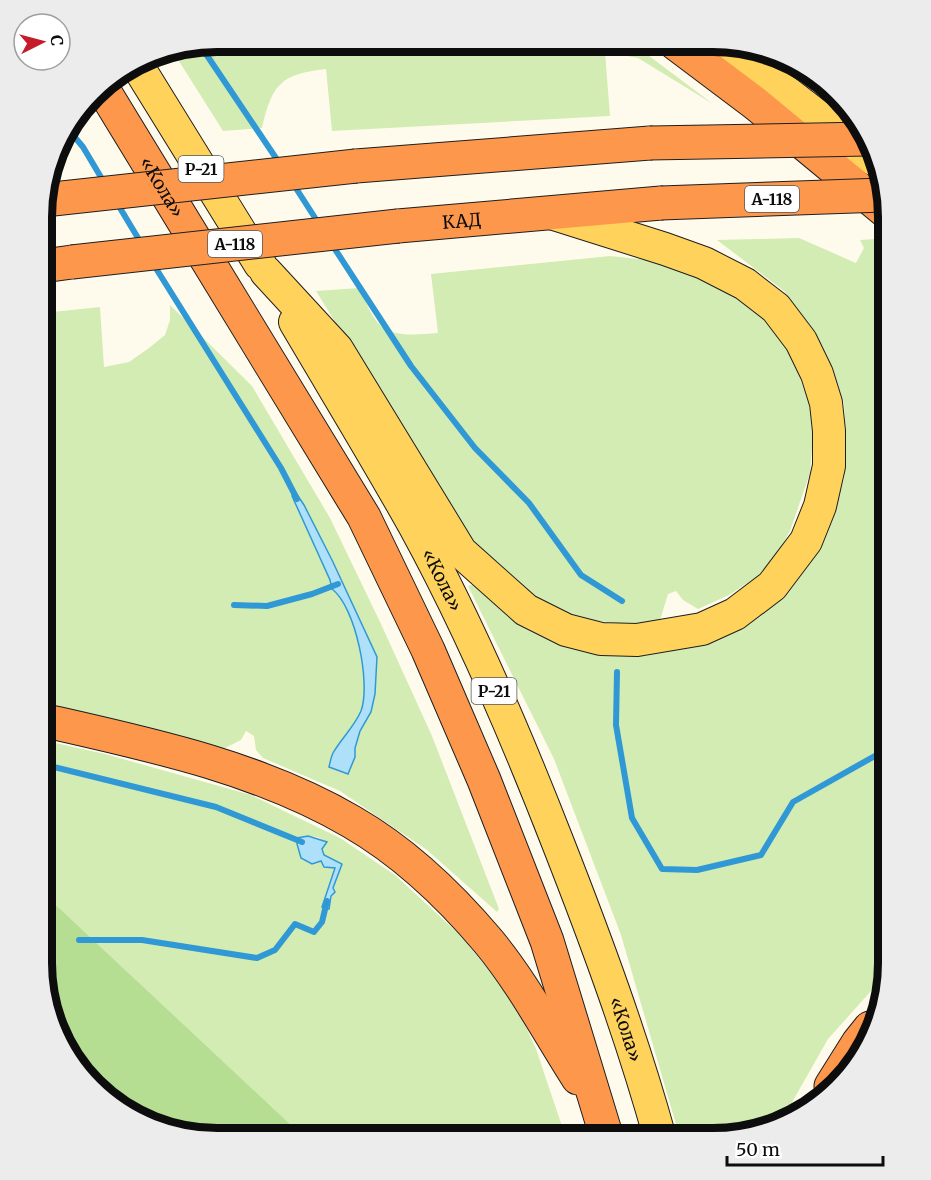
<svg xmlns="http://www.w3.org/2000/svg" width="931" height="1180" font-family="Merriweather,serif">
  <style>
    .green { fill: #d3ecb4; fill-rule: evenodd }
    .forest { fill: #b6de92 }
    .water { fill: #aee0fa; stroke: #3099d5; stroke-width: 1.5 }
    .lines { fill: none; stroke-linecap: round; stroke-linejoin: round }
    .stream { stroke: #3099d5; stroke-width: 6 }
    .major-casing { stroke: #1e1e1e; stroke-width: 34 }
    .highway-casing { stroke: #1e1e1e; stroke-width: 35 }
    .major { stroke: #ffd25c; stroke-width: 32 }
    .highway { stroke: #fd974c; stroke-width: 33 }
    .highway-bridge-casing { stroke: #1e1e1e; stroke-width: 35; stroke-linecap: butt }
    .highway-bridge { stroke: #fd974c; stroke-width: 33 }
    .labels { text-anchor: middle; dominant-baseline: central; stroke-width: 6; stroke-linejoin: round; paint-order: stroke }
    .shield { fill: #fff; stroke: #565656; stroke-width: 1.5 }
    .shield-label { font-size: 16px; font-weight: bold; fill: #0d0d0d }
    .street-label { font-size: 18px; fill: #0d0d0d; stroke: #fff }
    .rim { fill: none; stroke: #0d0d0d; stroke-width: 8 }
  </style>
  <rect width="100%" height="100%" fill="#fffbec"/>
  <!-- green -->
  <g class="green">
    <path d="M218,42l414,1 81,61 -75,-46 -33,-6 5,64 -278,15 -6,-62c-45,5 -54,15 -64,59l-39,3 -51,-81z"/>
    <path d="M799,238l57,25 8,-15 -4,-8 29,-2v733l-61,68 -46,81 -58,18h-44l-59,-203 -67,-176 -86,-173 4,-1 54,44 47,20 34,5 38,2 32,-6 39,-11 117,-123 11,-37 2,-43 -2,-32 -12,-38 -17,-34 -31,-41 -67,-51z"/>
    <path d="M610,256l57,6 43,14 55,40 27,40 17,47 4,33 -3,37 -20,58 -13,23 -19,22 -29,19 -31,14 -15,-9 -7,-9 -8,3 -10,33 -60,-6 -27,-7 -32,-15 -30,-17 -37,-38 -156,-253 43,-3c6,11 11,26 19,35 14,16 41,11 60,10l-7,-59z"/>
    <path d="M170,305l82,81 78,132 51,106 51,112 67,173 -2,3 -70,-62 -87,-59 -77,-33 -7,-8 -2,-14 -8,-5 -5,9 -18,9 -180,-42v-394l57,-6 4,60 25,-5 20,-14 16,-13 5,-15zM292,496l12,9 67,139 6,27 -6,41 -11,19 -5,17v9l-8,16 -18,-6c9,-20 24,-37 32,-56 10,-28 -5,-104 -29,-122l-2,-9z"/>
    <path d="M42,740l63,14 146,41 89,43 55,37 66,61 54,67 21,46 30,89h-261l-263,-246zM308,836l9,1 10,5 -5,7 2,6 18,9 -9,24 -5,21 -6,-2 13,-40h-11l-3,-7 -21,-8 -3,-8 4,-7z"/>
  </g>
  <!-- forest -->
  <path class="forest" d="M42,892l263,246h-99l-86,-29 -55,-59 -23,-87z"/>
  <!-- water -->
  <g class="water">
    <path d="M296,493l8,12 28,55 45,97 -2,37 -4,18 -11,19 -5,17v9l-7,17 -19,-7c1,-4 2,-10 4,-14 8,-14 21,-26 28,-42 10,-27 -5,-104 -29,-122l-2,-9 -38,-84z"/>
    <path d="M308,836l19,6 -5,7 2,6 18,9 -9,24 2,4 -4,4 -2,13 -7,-2 13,-39 -11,-1 -3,-6 -9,3 -11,-6 -4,-14v-6z"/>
  </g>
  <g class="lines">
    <!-- stream -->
    <g class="stream">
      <path d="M200,45l80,119"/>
      <path d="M67,128l16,19 22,37"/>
      <path d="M292,182l27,42"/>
      <path d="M117,203l24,40"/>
      <path d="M331,243l80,123 64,82 54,55 52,72 41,26"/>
      <path d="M152,262l129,206 16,31"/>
      <path d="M234,605l33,1 45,-12 26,-10"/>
      <path d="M617,672l-1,53 16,93 30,51 35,1 64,-15 32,-53 96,-54"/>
      <path d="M42,764l174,43 86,35"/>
      <path d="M79,940h63l115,18 18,-8 20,-26 19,8 8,-10 5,-21"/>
    </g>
    <!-- major casing -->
    <g class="major-casing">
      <g id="major">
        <path d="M724,44l149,115"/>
        <path d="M137,65l123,199"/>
        <path d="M266,272l71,77 124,203 65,58 40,20 35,9 36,1 65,-11 33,-15 37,-28 34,-45 14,-35 9,-40v-35l-3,-28 -9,-29 -16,-33 -25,-33 -31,-24 -41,-21 -39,-14 -114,-36"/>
        <path id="s1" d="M295,322c40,68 81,135 119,203 56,102 102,210 144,318 38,97 74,194 102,295"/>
      </g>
    </g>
    <!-- highway casing -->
    <g class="highway-casing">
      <g id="highway">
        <path d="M675,43l81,61 132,109"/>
        <path id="s2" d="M101,86l263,431 64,133 56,130 63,161 60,197"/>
        <path d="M356,166l294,-23"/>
        <path id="s3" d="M398,226l263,-23"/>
        <path d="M43,266l29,-4"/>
        <path d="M42,720c106,24 216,47 310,102 52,30 98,74 136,119 35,42 61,92 90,137"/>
        <path d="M831,1086l27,-43 12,-15"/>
      </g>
    </g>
    <!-- major -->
    <use href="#major" class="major"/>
    <!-- highway -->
    <use href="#highway" class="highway"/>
    <!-- highway-bridge casing -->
    <g class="highway-bridge-casing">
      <g id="highway-bridge">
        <path d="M650,143l218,-4"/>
        <path d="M44,200l312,-34"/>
        <path d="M661,203l222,-8"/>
        <path d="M72,262l326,-36"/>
      </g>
    </g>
    <!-- highway-bridge -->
    <use href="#highway-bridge" class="highway-bridge"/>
  </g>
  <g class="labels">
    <!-- shield labels -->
    <g class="shield">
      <rect x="178.5" y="156" width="45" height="26" rx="4.5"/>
      <rect x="745" y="186" width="54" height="26" rx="4.5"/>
      <rect x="208" y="231" width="54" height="26" rx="4.5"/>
      <rect x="471.5" y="678" width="45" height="26" rx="4.5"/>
    </g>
    <g class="shield-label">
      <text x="201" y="169">Р-21</text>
      <text x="772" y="199">А-118</text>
      <text x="235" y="244">А-118</text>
      <text x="494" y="691">Р-21</text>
    </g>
    <!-- street labels -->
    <g class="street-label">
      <text stroke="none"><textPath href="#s2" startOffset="118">«Кола»</textPath></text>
      <text stroke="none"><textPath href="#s3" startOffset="64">КАД</textPath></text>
      <text stroke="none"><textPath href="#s1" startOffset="297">«Кола»</textPath></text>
      <text stroke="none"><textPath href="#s1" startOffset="783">«Кола»</textPath></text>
    </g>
  </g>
  <!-- crop -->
  <path d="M0 0H931V1180H0ZM217 52H713A165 165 0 0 1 878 217V963A165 165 0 0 1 713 1128H217A165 165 0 0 1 52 963V217A165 165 0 0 1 217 52Z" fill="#ececec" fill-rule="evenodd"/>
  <path class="rim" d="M217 52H713A165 165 0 0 1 878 217V963A165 165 0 0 1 713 1128H217A165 165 0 0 1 52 963V217A165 165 0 0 1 217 52Z"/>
  <!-- north arrow -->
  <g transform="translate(42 42) rotate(84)"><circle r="28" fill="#ffffff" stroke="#9e9e9e" stroke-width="1.5"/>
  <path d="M0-4.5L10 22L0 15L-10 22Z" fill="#c51c2a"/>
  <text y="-9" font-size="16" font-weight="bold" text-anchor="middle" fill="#0d0d0d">С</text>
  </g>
  <!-- scale -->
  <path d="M727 1156v9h156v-9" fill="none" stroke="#0d0d0d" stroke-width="3"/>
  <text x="736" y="1156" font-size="18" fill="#0d0d0d" stroke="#ffffff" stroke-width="4.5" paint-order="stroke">50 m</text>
</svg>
